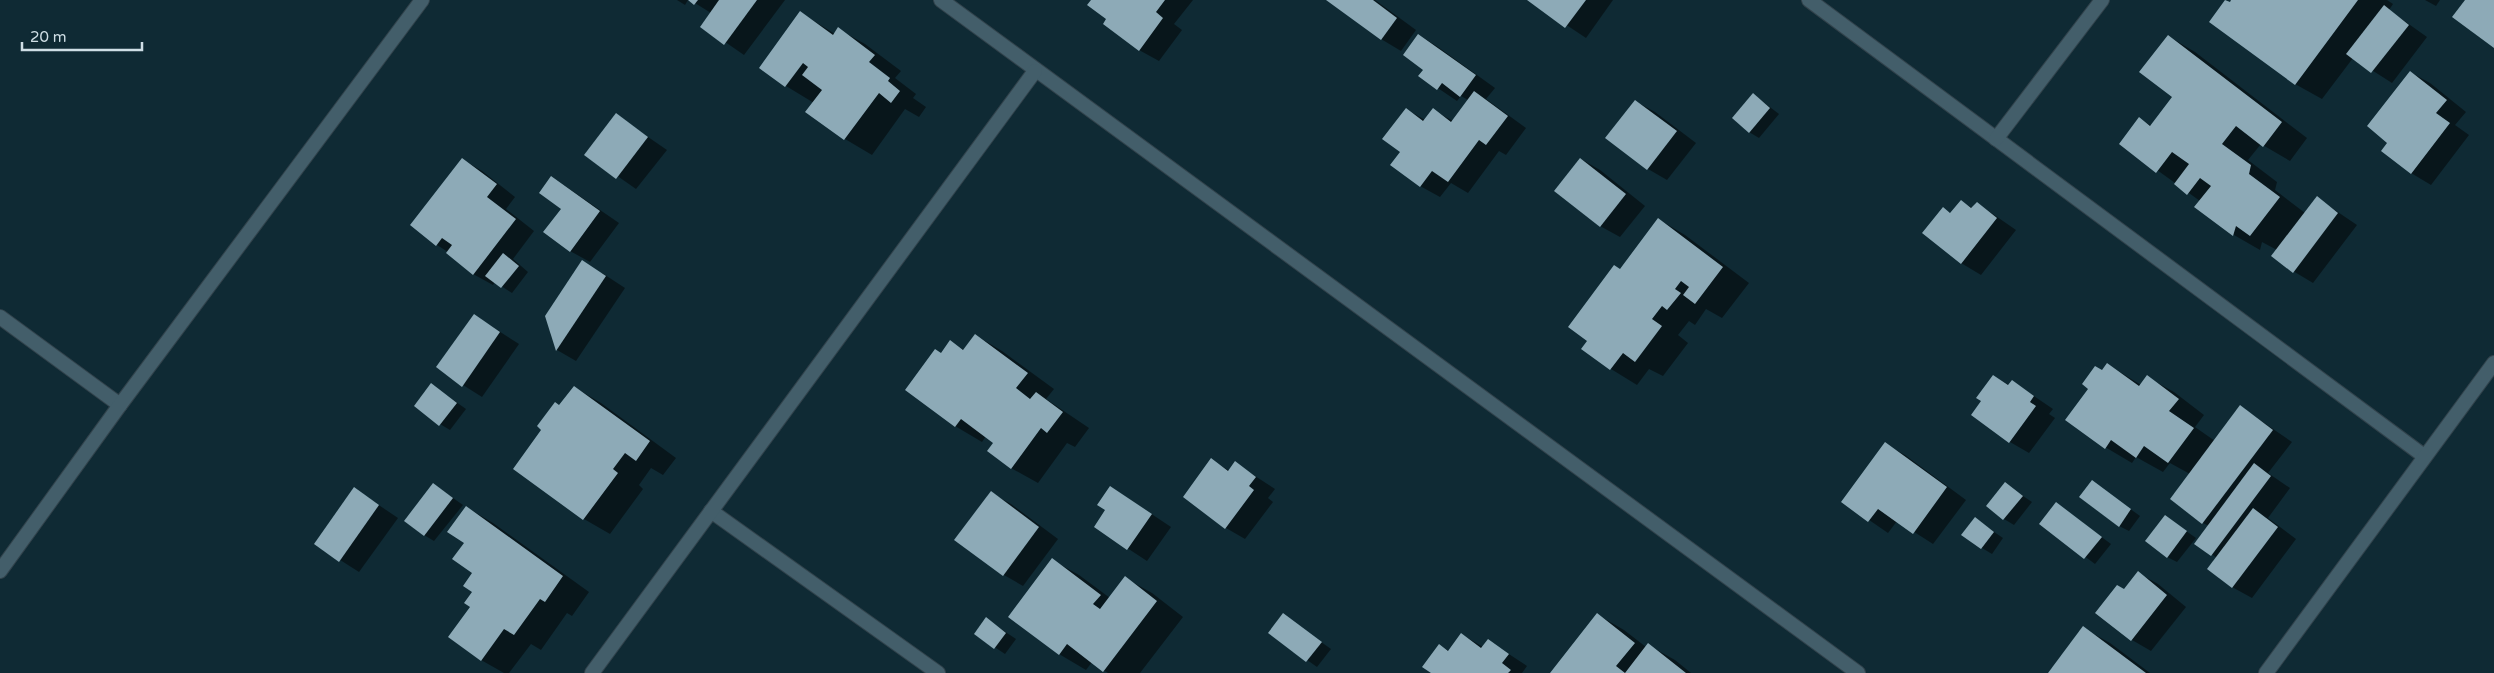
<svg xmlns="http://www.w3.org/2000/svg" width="2494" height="673" font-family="'Varela Round',sans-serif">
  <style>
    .shadow { fill: #0007 }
    .building { fill: #8daab7 }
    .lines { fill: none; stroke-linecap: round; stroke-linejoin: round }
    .minor-casing { stroke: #32434c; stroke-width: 16 }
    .minor { stroke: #435e6a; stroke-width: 14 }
  </style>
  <rect width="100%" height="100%" fill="#0f2a34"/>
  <!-- shadow -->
  <g class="shadow">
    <path d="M677,0h11l-3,5z"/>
    <path d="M690,0h95l-41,55 -42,-29 9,-13z"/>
    <path d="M1093,0h100l-19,24 8,6 -23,31 -20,-11z"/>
    <path d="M1328,0h47l41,30 -15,21 -20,-12z"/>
    <path d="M1529,0h84l-27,38z"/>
    <path d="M2233,0h154l6,4 -4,6 38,27 -35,46 -39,-25 -31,41 -27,-15 -65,-81z"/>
    <path d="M2425,0h15l-4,6z"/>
    <path d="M801,13l34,21 3,-5 27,15 36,27 -6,7 21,16 -3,4 13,9 -7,10 -14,-8 -33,46 -27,-16 -38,-27 7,-9 -28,-17 -25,-19z"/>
    <path d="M1419,35l19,12 57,41 -9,11 40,29 -20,27 -7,-4 -31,42 -17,-10 -11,14 -20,-11 -18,-34 4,-43 19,11 8,-10 20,11 15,-21 -7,-4 -4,5 -37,-25 5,-6z"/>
    <path d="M2168,36l27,16 112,86 -17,23 -29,-17 -13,16 29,22 -2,8 30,23 12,-15 40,27 -44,58 -20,-12 -16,-21 -15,-8 -2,8 -26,-15 -38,-29 4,-5 -79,-57 18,-25 13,7 22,-29z"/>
    <path d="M2410,72l20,11 36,29 -11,13 14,10 -38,50 -20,-12z"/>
    <path d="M1754,95l25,19 -20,24 -10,-6z"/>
    <path d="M1635,101l20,11 41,31 -29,37 -19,-11z"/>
    <path d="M616,115l51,35 -31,39 -50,-35z"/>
    <path d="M462,159l20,12 33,26 -9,12 28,22 -21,28 15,13 -16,21 -17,-11 -2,3 -20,-11 -25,-22 -11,-7z"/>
    <path d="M1581,159l19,11 45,36 -25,31 -20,-11z"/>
    <path d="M552,177l67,46 -29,39 -20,-11 -8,-43z"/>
    <path d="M1961,202l12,6 4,-5 39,27 -35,45 -20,-12 -18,-54 9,5z"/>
    <path d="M1658,219l27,16 64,48 -27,35 -16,-9 -11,16 -6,-4 -11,14 10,8 -25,33 -14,-7 -12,16 -26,-16 -28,-20 6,-8 32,-71z"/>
    <path d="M602,273l23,15 -49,73 -19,-11 -11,-34z"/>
    <path d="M474,315l45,29 -37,53 -19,-12z"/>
    <path d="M975,335l27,16 52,38 -8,10 43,29 -14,19 -8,-4 -29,40 -27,-15 -16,-25 -9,-7 -4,6 -27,-16 -13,-72 9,-12 13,8z"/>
    <path d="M2107,364l34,21 6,-8 27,15 30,23 -9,12 20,14 26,-34 51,35 -24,31 22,15 -22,30 28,21 -44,59 -20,-11 -15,-29 -21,-15 13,-17 -6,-3 -13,-49 -20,-11 -7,9 -27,-15 -4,6 -27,-16 -3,-76z"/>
    <path d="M1993,376l16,9 3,-4 41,28 -4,5 6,4 -26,35 -19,-11 -37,-28 10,-13z"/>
    <path d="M432,385l34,24 -16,21 -10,-6z"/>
    <path d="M574,387l27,16 75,55 -13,17 -12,-7 -12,17 4,4 -33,45 -26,-15 -41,-90z"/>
    <path d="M1885,444l20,11 61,45 -33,44 -36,-23 -9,12 -45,-31z"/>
    <path d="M1211,460l19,11 5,-8 40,26 -7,9 5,4 -28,37 -19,-11 -42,-31z"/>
    <path d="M2093,482l47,34 -11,15 -10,-5z"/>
    <path d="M433,484l30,21 -29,36 -10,-6z"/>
    <path d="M2005,484l27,18 -18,23 -10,-6z"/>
    <path d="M1111,487l60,40 -24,34 -52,-34 12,-17z"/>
    <path d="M355,489l43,29 -39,54 -44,-28z"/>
    <path d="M991,493l20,11 47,35 -35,47 -19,-11z"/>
    <path d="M2057,504l54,40 -16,20 -54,-40z"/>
    <path d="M466,507l27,16 96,69 -17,24 -5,-3 -26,37 -10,-6 -22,29h-5l-23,-13 -9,-54 1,-34 -7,-29z"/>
    <path d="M2165,516l31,22 -19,24 -10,-5z"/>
    <path d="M1975,519l28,19 -11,16 -10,-6z"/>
    <path d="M1052,560l27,15 31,23 15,-20 27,15 31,24 -43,56h-32l-16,-11 -6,8 -27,-16z"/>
    <path d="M2138,573l20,11 28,23 -35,44 -19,-11z"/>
    <path d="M1283,615l48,34 -14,18 -48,-34z"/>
    <path d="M1598,615l26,15 22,17 2,-2 27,15 16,13h-139z"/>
    <path d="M986,619l30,20 -11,15 -30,-20z"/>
    <path d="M2083,628l27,15 40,30h-100z"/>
    <path d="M1461,634l22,13 6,-6 38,25 -5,7h-89l7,-27 9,5z"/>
  </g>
  <!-- building -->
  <g class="building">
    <path d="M688,0h10l-4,5z"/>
    <path d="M719,0h38l-33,45 -24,-18z"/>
    <path d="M1091,0h74l-9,12 7,6 -24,33 -36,-27 3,-5 -19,-14z"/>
    <path d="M1326,0h47l24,18 -16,22z"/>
    <path d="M1527,0h59l-21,28z"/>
    <path d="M2225,0l5,2 1,-2h127l-63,85 -86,-63z"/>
    <path d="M2465,0h29v48l-42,-31z"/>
    <path d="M2384,5l25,20 -38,48 -25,-19z"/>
    <path d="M800,11l33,24 5,-8 37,28 -6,7 21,16 -2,3 12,10 -9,12 -12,-10 -35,47 -39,-28 17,-22 -20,-15 6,-8 -5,-4 -18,24 -26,-19z"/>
    <path d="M1418,34l58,41 -16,22 -18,-14 -5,7 -19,-14 5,-6 -20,-15z"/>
    <path d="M2168,35l114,87 -19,25 -27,-21 -14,18 29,21 -2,9 31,23 -30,39 -14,-10 -3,10 -39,-29 17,-21 -11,-8 -13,17 -13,-11 15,-20 -17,-12 -16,21 -37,-29 20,-27 11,9 22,-29 -33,-25z"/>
    <path d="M2410,71l37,29 -11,13 14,10 -39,51 -30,-23 6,-8 -20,-17z"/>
    <path d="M1474,91l34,25 -22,29 -7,-5 -31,42 -16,-11 -12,16 -30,-22 10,-13 -18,-13 24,-31 17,13 10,-13 18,14z"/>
    <path d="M1753,93l17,15 -21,25 -17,-15z"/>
    <path d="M1635,100l42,31 -30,39 -42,-32z"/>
    <path d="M616,113l32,24 -32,42 -32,-24z"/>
    <path d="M462,158l35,26 -10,13 29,22 -43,56 -27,-22 6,-8 -10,-7 -6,8 -26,-21z"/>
    <path d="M1580,158l46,36 -26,33 -46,-36z"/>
    <path d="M551,176l49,35 -30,41 -27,-20 18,-23 -22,-16z"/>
    <path d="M2317,196l21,17 -45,60 -22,-17z"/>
    <path d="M1961,200l10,8 6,-6 20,16 -36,46 -39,-31 21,-26 7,6z"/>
    <path d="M1658,218l65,49 -28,37 -12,-9 6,-8 -8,-6 -6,8 6,4 -14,17 -5,-4 -10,13 10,7 -27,36 -12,-9 -13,17 -29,-21 6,-8 -19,-14 46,-62 6,4z"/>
    <path d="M503,253l16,13 -18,22 -16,-12z"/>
    <path d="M582,260l24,16 -50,75 -11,-35z"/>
    <path d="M474,314l26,18 -38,55 -26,-20z"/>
    <path d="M975,334l53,39 -12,15 14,11 6,-7 27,20 -16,21 -6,-5 -30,41 -24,-18 6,-8 -32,-24 -6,8 -50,-37 30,-41 6,4 9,-13 13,10z"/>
    <path d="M2107,363l32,23 8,-11 32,24 -10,12 25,17 -26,35 -24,-17 -8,12 -25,-18 -6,9 -40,-29 23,-31 -6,-5 13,-18 7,4z"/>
    <path d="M1993,375l15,10 4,-5 22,16 -4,6 6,4 -27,37 -38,-28 10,-14 -5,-3z"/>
    <path d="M431,383l26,20 -18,23 -25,-20z"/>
    <path d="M574,386l76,55 -14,20 -11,-8 -12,16 5,4 -35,47 -70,-51 28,-39 -4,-4 18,-24 4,3z"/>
    <path d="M2240,405l33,25 -71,94 -32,-25z"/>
    <path d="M1885,442l62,45 -34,47 -35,-25 -10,13 -27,-20z"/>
    <path d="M1211,458l17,13 7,-10 21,16 -7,9 5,4 -29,39 -42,-32z"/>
    <path d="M2254,463l17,13 -60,80 -17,-12z"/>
    <path d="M2092,480l39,29 -12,18 -40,-30z"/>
    <path d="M2005,482l18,14 -20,24 -17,-14z"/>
    <path d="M433,483l20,15 -29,38 -20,-15z"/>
    <path d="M1110,486l42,28 -25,36 -33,-23 11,-17 -8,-5z"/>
    <path d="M354,487l25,18 -40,57 -25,-18z"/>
    <path d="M991,491l48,36 -36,49 -49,-36z"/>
    <path d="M2056,502l46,35 -18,22 -45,-35z"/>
    <path d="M466,506l97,70 -18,26 -5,-3 -26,36 -10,-6 -23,32 -33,-24 22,-30 -6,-4 8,-11 -9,-6 9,-13 -20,-14 12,-16 -17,-11z"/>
    <path d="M2253,508l25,19 -46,61 -25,-19z"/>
    <path d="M2165,515l22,16 -20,27 -22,-17z"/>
    <path d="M1975,517l19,15 -13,17 -20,-14z"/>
    <path d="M1052,558l49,37 -8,9 7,5 25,-33 32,25 -54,71 -36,-28 -8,11 -51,-38z"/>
    <path d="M2138,571l29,24 -36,46 -36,-28 22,-28 7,4z"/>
    <path d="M1283,613l39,29 -16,20 -38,-29z"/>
    <path d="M1597,613l38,30 -19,23 9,7 23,-30 38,30h-136z"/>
    <path d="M986,617l20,16 -12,16 -20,-15z"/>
    <path d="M2083,626l63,47h-98z"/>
    <path d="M1461,633l20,15 7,-9 21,15 -7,9 9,7 -3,3h-77l-9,-6 17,-23 9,7z"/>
  </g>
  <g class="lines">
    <!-- minor casing -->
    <g class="minor-casing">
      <g id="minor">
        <path d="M941,0l917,673"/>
        <path d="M1809,0l615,456"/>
        <path d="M1996,139l106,-139"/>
        <path d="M0,317l120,88"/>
        <path d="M711,511l227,162"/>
        <path d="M0,571l120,-166 302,-405"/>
        <path d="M592,673l443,-602"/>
        <path d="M2266,673l228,-310"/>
      </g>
    </g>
    <!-- minor -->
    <use href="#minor" class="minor"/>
  </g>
  <!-- scale -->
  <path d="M22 42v8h120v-8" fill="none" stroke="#cfdee5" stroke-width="2.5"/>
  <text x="30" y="42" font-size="15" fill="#cfdee5" stroke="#0f2a34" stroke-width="4" paint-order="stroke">20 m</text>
</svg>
